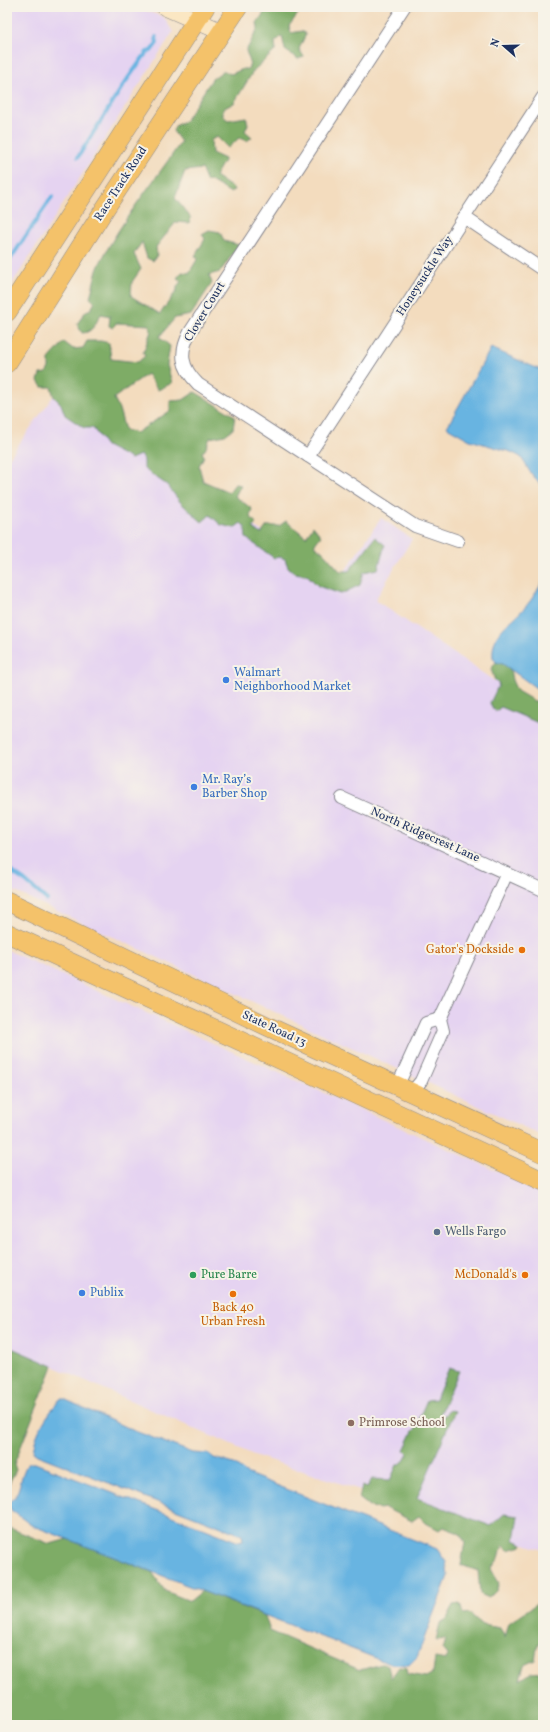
<svg xmlns="http://www.w3.org/2000/svg" width="550" height="1732" font-family="Vollkorn,serif">
  <style>
    .built { fill: #e5d3f1 }
    .forest { fill: #7eac66; stroke: #4c6e62 }
    .water { fill: #68b4e1; stroke: #4272a0 }
    .lines { fill: none; stroke-linecap: round; stroke-linejoin: round }
    .stream { stroke: #68b4e1; stroke-width: 4 }
    .street-casing { stroke: #87868e; stroke-width: 14 }
    .secondary-casing { stroke: #87868e; stroke-width: 18 }
    .primary-casing { stroke: #87868e; stroke-width: 20 }
    .street { stroke: #fff; stroke-width: 12 }
    .secondary { stroke: #fbe7c3; stroke-width: 17 }
    .primary { stroke: #f4c26a; stroke-width: 19 }
    .shop-dot { fill: #3f7fe0; stroke: #f7f3e8; stroke-width: 1.5 }
    .food-dot { fill: #e8710a; stroke: #f7f3e8; stroke-width: 1.5 }
    .service-dot { fill: #5c6f8a; stroke: #f7f3e8; stroke-width: 1.5 }
    .leisure-dot { fill: #2e9e5b; stroke: #f7f3e8; stroke-width: 1.5 }
    .education-dot { fill: #8d6e63; stroke: #f7f3e8; stroke-width: 1.5 }
    .labels { text-anchor: middle; dominant-baseline: central; stroke-width: 4; stroke-linejoin: round; paint-order: stroke }
    .street-label { font-size: 12px; fill: #1b2f5e; stroke: #f7f3e8 }
    .shop-label { font-size: 12px; fill: #366cbe; stroke: #f7f3e8; text-anchor: start }
    .food-label { font-size: 12px; fill: #c56008; stroke: #f7f3e8; text-anchor: end }
    .service-label { font-size: 12px; fill: #4e5e75; stroke: #f7f3e8; text-anchor: start }
    .leisure-label { font-size: 12px; fill: #27864d; stroke: #f7f3e8; text-anchor: start }
    .education-label { font-size: 12px; fill: #785e54; stroke: #f7f3e8; text-anchor: start }
  </style>
  <rect width="100%" height="100%" fill="#f7f3e8"/>
  <filter id="ink" filterUnits="userSpaceOnUse"><feTurbulence type="fractalNoise" baseFrequency=".025" numOctaves="2"/><feDisplacementMap in="SourceGraphic" scale="8" xChannelSelector="R" yChannelSelector="G"/><feConvolveMatrix kernelMatrix="1 2 1 2 8 2 1 2 1" color-interpolation-filters="sRGB"/></filter>
  <filter id="wash" filterUnits="userSpaceOnUse"><feTurbulence type="fractalNoise" baseFrequency=".012" numOctaves="4" result="noise"/><feDisplacementMap in="SourceGraphic" scale="16" xChannelSelector="R" yChannelSelector="G"/><feGaussianBlur stdDeviation="0.9" result="paint"/><feColorMatrix in="noise" values="0 0 0 0 0 0 0 0 0 0 0 0 0 0 0 0 0 1.4 0 .05"/><feComposite in="paint" operator="in"/></filter>
  <g filter="url(#wash)">
    <rect width="100%" height="100%" fill="#f3dcbe"/>
    <!-- built -->
    <g class="built">
      <path d="M7,7h128l29,10 9,15 -166,260z"/>
      <path d="M54,395l169,112 116,73 42,-62 31,21 -37,61 168,114v422l-536,-248v-427z"/>
      <path d="M7,950l536,242v358l-289,-95 -247,-109z"/>
    </g>
    <!-- forest -->
    <g class="forest">
      <path d="M268,7h35l-14,19 2,7 11,-2 4,3 -7,15 5,8 -6,2 -13,-9 -3,-14 -7,6 1,8 -22,20 -20,33 -11,6v7l5,4 18,-3 2,7 -3,7 7,6 -5,4 -8,-3 -11,10 -11,-11 -6,3 1,13 13,6 -10,17 19,13 -1,2 -2,2 -22,-13 -3,1 -4,-12 -17,2 -10,27 16,20 -2,5 -13,-1 -20,25 1,8 -4,6 -6,-3 -5,-16 -8,12 7,15 -9,13 -1,14 29,18 17,-24v-3l4,-6 -4,-3 5,-6 7,1 9,-15 -3,-2 10,-17 -3,-5 7,-4 11,2 4,9 15,4 -19,27 -11,3 3,8 -21,32 -16,3 -16,19 11,9 -3,19 5,18 -14,7 -11,-16 -33,24 5,11 6,21 11,3 34,-22v-10l13,-1 12,-8 40,24 -2,13 -8,6 -15,3 -5,12 -3,2 2,4 -5,10 4,15 26,11 6,-8 6,1 -6,11 17,13 -2,7 6,7 -3,5 8,6 6,-8h12l7,-5 20,16 7,-11 8,10 -7,9 9,7 17,19h9l26,-34 10,8 -7,24 -14,3 -4,13 -19,9 -23,-8 -11,-11 -12,-2 -7,-6 -3,-8 -5,-2 -6,1 -28,-20 -1,-11 -4,-4 -7,5 -13,-3 -11,-10 -8,7 -21,-19 -14,-18 -23,-16v-9l-4,-5 -9,4 -25,-13 -13,-18h-9l-19,-13 -4,-11 -7,-7 -3,-10h-9l-4,-6 2,-7 6,-1 3,-5v-9l15,-17 9,7 10,-1 4,-7h14l8,2 2,16 27,3 7,-6 -2,-3 8,-22 -2,-6 -33,-2 -3,5 -4,-2 1,-10 -9,-2c-5,8 -8,19 -19,19l-5,-9 9,-13 5,-2 4,-7 -5,-4c3,-11 5,-25 10,-35 22,-44 54,-81 81,-121l-8,-11 2,-5 10,-5 27,-42 11,-8 8,3 12,-5h5l2,-7 -4,-11 12,-23 -1,-5z"/>
      <path d="M496,662l7,2 7,5 2,11 5,11 17,10h9v24l-42,-18 -5,4 -4,-3 -2,-5 9,-19 -4,-3 -4,-12z"/>
      <path d="M7,1346l46,20 -39,98 2,6 -9,17z"/>
      <path d="M449,1368l10,3 -20,46v3l11,-10 5,1 -38,87 74,28 13,-12 14,2 -4,24 9,4 -1,2 -14,4 -5,-5 -4,13 -8,11 8,14 -3,8 -7,7 -9,-4 -2,-23 -17,-6 4,-23 -6,-9 -16,-6 -4,3 -13,-7 -7,-7 -7,5 -27,-13 -6,1 -10,-3 -10,-8 3,-12 5,2 5,-9 18,1 7,-15 7,-4 4,-7 -4,-4 9,-19 9,-9 -3,-4 8,-18 9,-1z"/>
      <path d="M7,1527l43,17 18,-5 84,33 13,19 25,10 12,-10 63,25 5,15 90,39 22,-6 6,2 3,12 8,-11 7,1 1,6 19,3 7,-4 2,-15 11,2 1,-5 -4,-5 3,-11 -10,1 4,-17 7,-4 6,-14 7,-1 3,10 6,-1 14,12 17,3 5,10 4,-15 34,-24v42l-5,2 -3,17 -11,5 -4,15 11,-7 12,-1v51l-5,2h-531z"/>
    </g>
    <!-- water -->
    <g class="water">
      <path d="M491,348l52,23v116l-13,-15 -9,-15 -10,-5 -41,-12 -23,-13z"/>
      <path d="M543,581v112l-40,-29 -7,-2 -3,-4c-2,-29 19,-34 34,-53 6,-7 11,-16 16,-24z"/>
      <path d="M60,1399h4l68,31 61,23 16,1 5,4 20,6 12,9 191,76 9,13 2,14 -31,81 -8,8 -18,-1 -360,-139 -20,-15 -2,-5c1,-5 4,-4 6,-8 6,-10 6,-24 13,-34h7l204,79 4,-1 -1,-6 -205,-80 -4,-3c2,-21 15,-37 27,-53z"/>
    </g>
    <g class="lines">
      <!-- stream -->
      <g class="stream">
        <path d="M78,157l46,-73 23,-32 4,-1 6,-8 -1,-6"/>
        <path d="M7,264l45,-67"/>
        <path d="M7,869l18,12 22,19"/>
      </g>
    </g>
  </g>
  <g filter="url(#ink)">
    <g class="lines">
      <!-- street casing -->
      <g class="street-casing">
        <g id="street">
          <path d="M404,7l-214,325c-11,21 -9,35 8,52l217,142 43,15"/>
          <path d="M464,217l79,53"/>
          <path d="M308,456l235,-359"/>
          <path d="M342,798l201,92"/>
          <path d="M397,1087l29,-64 14,-4"/>
          <path d="M411,1093l10,-12 22,-50 -3,-12 67,-146"/>
        </g>
      </g>
      <!-- secondary casing -->
      <g class="secondary-casing">
        <path id="secondary" d="M165,7l57,25"/>
      </g>
      <!-- primary casing -->
      <g class="primary-casing">
        <g id="primary">
          <path d="M7,312l198,-305"/>
          <path d="M7,363l99,-156 132,-200"/>
          <path d="M7,901l260,125 276,127"/>
          <path d="M7,933l536,248"/>
        </g>
      </g>
      <!-- street -->
      <use href="#street" class="street"/>
      <!-- secondary -->
      <use href="#secondary" class="secondary"/>
      <!-- primary -->
      <use href="#primary" class="primary"/>
    </g>
  </g>
  <!-- markers -->
  <g class="shop-dot">
    <circle cx="226" cy="680" r="4"/>
    <circle cx="194" cy="787" r="4"/>
    <circle cx="82" cy="1293" r="4"/>
  </g>
  <g class="food-dot">
    <circle cx="522" cy="950" r="4"/>
    <circle cx="525" cy="1275" r="4"/>
    <circle cx="233" cy="1294" r="4"/>
  </g>
  <circle class="service-dot" cx="437" cy="1232" r="4"/>
  <circle class="leisure-dot" cx="193" cy="1275" r="4"/>
  <circle class="education-dot" cx="351" cy="1423" r="4"/>
  <g class="labels">
    <!-- street labels -->
    <g class="street-label">
      <text transform="translate(121 184) rotate(-57)">Race Track Road</text>
      <text transform="translate(425 276) rotate(-57)">Honeysuckle Way</text>
      <text transform="translate(205 312) rotate(-59)">Clover Court</text>
      <text transform="translate(425 835) rotate(24)">North Ridgecrest Lane</text>
      <text transform="translate(274 1029) rotate(25)">State Road 13</text>
    </g>
    <!-- shop labels -->
    <g class="shop-label">
      <text x="234" y="673">Walmart<tspan x="234" dy="14">Neighborhood Market</tspan></text>
      <text x="202" y="780">Mr. Ray’s<tspan x="202" dy="14">Barber Shop</tspan></text>
      <text x="90" y="1293">Publix</text>
    </g>
    <!-- food labels -->
    <g class="food-label">
      <text x="514" y="950">Gator's Dockside</text>
      <text x="517" y="1275">McDonald's</text>
      <text x="233" y="1308" text-anchor="middle">Back 40<tspan x="233" dy="14">Urban Fresh</tspan></text>
    </g>
    <!-- service labels -->
    <g class="service-label">
      <text x="445" y="1232">Wells Fargo</text>
    </g>
    <!-- leisure labels -->
    <g class="leisure-label">
      <text x="201" y="1275">Pure Barre</text>
    </g>
    <!-- education labels -->
    <g class="education-label">
      <text x="359" y="1423">Primrose School</text>
    </g>
  </g>
  <!-- margin -->
  <rect width="550" height="1732" fill="none" stroke="#f7f3e8" stroke-width="24"/>
  <!-- north arrow -->
  <g transform="translate(504 46) rotate(290)" stroke="#f7f3e8" stroke-width="3" paint-order="stroke">
  <path d="M0-3L7 15L0 10L-7 15Z" fill="#1b2f5e"/>
  <text y="-6" font-size="11" font-weight="bold" text-anchor="middle" fill="#1b2f5e">N</text>
  </g>
</svg>
